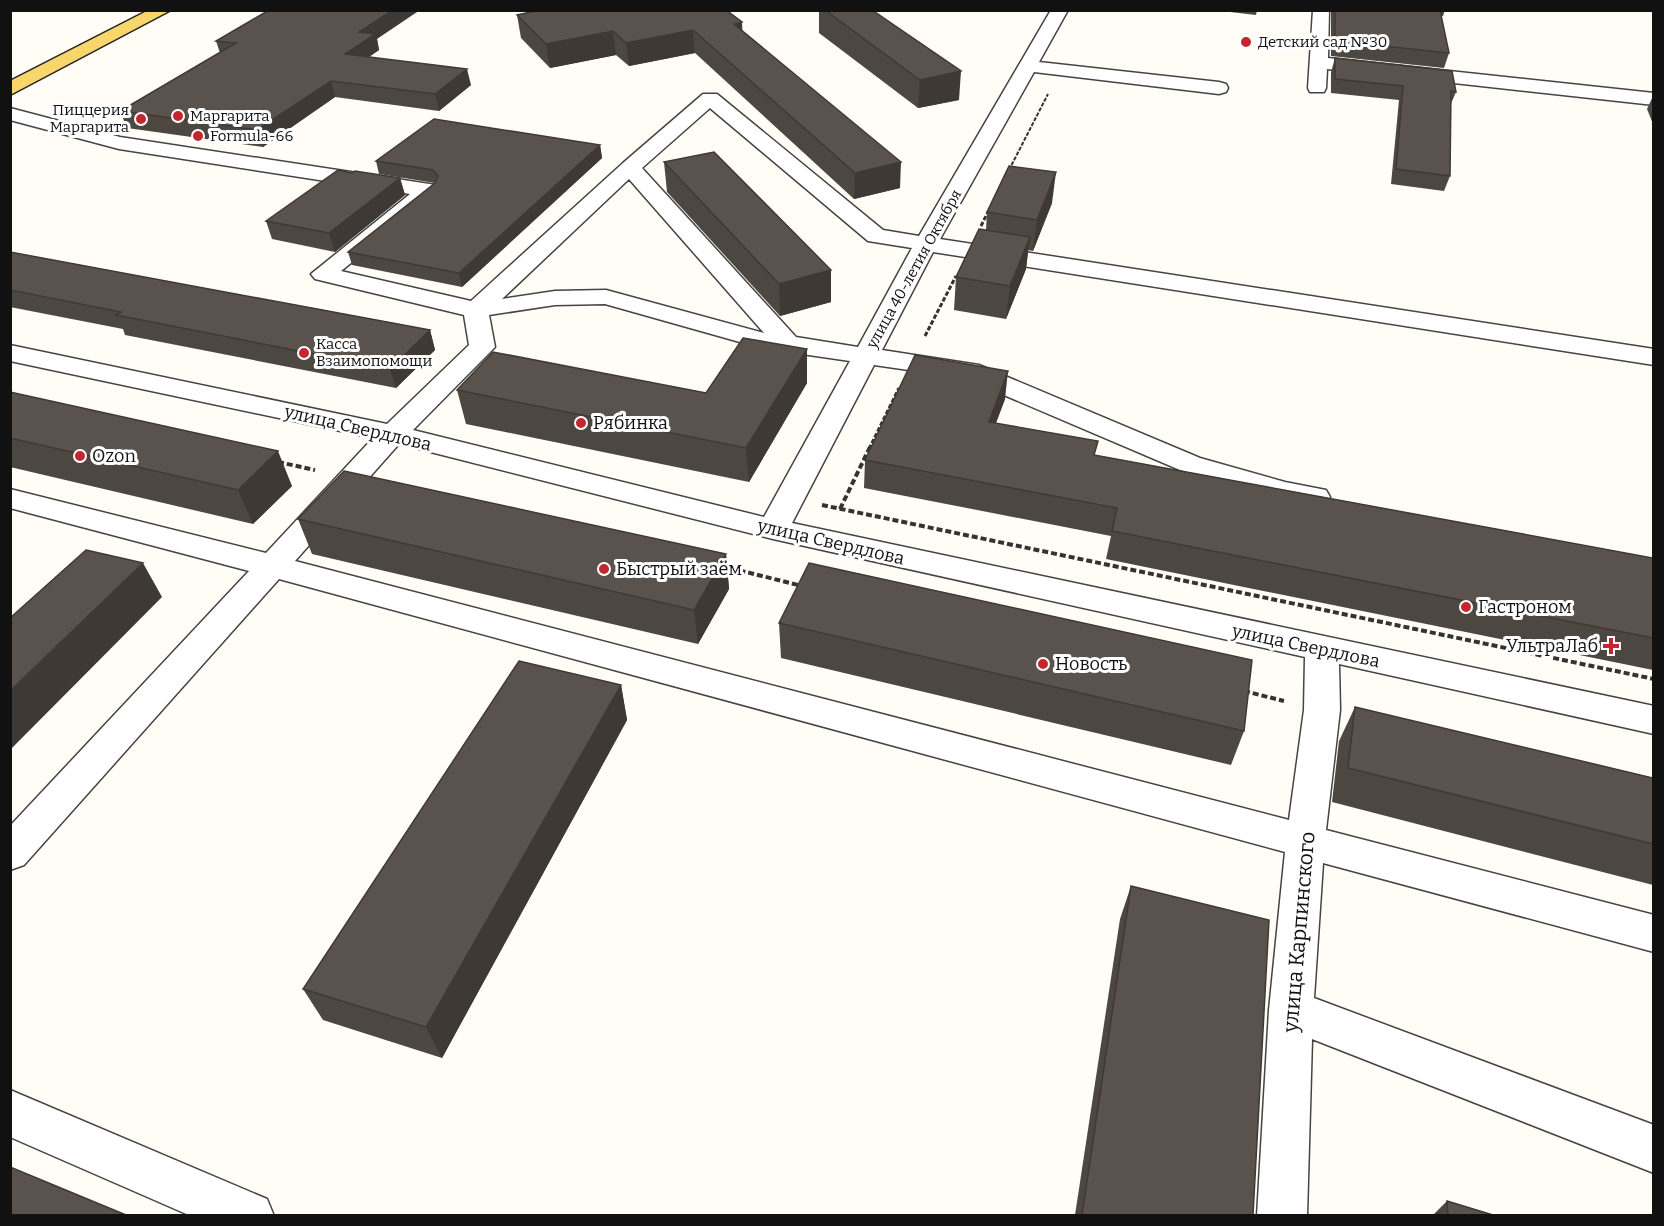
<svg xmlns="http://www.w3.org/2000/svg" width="1664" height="1226" font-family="Bitter,serif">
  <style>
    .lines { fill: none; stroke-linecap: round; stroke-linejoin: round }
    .minor-casing { stroke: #444; stroke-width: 3 }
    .major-casing { stroke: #222; stroke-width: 3 }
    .path-far2 { stroke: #333; stroke-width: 2; stroke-dasharray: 4 1.5; stroke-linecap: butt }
    .path-far1 { stroke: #333; stroke-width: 3; stroke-dasharray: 4.5 2; stroke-linecap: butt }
    .path { stroke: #333; stroke-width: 4; stroke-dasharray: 6 3; stroke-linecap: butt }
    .minor { fill: #fff; fill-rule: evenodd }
    .major { fill: #f9d66b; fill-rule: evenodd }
    .wall { fill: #4d4742 }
    .shaded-wall { fill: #3f3936 }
    .building { fill: #5a524d; stroke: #3f3936; stroke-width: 1.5 }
    .poi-dot { fill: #c4262e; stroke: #fff; stroke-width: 2 }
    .labels { text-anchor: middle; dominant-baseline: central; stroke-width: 6; stroke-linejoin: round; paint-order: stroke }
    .far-poi-label { font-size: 15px; fill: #111; stroke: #fff; text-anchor: start }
    .far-street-label { font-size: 15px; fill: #111; stroke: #fff }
    .poi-label { font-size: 18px; fill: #111; stroke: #fff; text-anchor: start }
    .street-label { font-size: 18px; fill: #111; stroke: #fff }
    .near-street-label { font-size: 21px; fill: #111; stroke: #fff }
  </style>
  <rect width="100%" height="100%" fill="#fffdf5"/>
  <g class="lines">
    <!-- minor casing -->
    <g class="minor-casing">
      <g id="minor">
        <path d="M1051,10h17l-29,52 180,20 7,2 2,4 -2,4 -7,2 -185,-22 -94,167 714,110v16l-721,-113 -51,98 97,15 221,93 85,24 41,8 4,7 -4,7 -11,3 -32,-7 -103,-30 -216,-92 -90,-13 -82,158 862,183v28l-315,-70 1,46 -14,120 328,85v37l-331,-89 -9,135 340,127v48l-342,-134 -5,177h-50l12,-206 16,-158 -1006,-273 -255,286 -14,5v-44l239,-255 -239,-63v-19l256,64 107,-115 -363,-77v-16l377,79 82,-79 -5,-30 -149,-36 -4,-5 99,-80 -291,-45 -109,-29v-12l110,29 316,48 3,5 -3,5 -95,76 130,30 152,-138 80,-69h14l166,136 36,6zM710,108l158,133 44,7 -54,99 -62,-10 -154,-169zM629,179l135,154 -158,-43 -51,1 -53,8zM605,304l156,44 89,13 -86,156 -351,-87 82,-83 -6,-32 66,-10zM399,444l374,95 532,118 -1,53 -15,110 -994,-259z"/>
        <path d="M1313,10h16l-1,48 326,35v12l-327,-36 -1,19 -2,4h-14l-2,-4z"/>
        <path d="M10,1090l257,109 7,17h-83l-181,-79z"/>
      </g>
    </g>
    <!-- major casing -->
    <g class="major-casing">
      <path id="major" d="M149,10h22l-161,85v-14z"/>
    </g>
    <!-- path-far2 -->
    <path class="path-far2" d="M1009,170l39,-76"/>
    <!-- path-far1 -->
    <g class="path-far1">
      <path d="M981,226l7,-14"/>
      <path d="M925,336l31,-60"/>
      <path d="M869,449l30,-61"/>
    </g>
    <!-- path -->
    <g class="path">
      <path d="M278,462l37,8"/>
      <path d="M822,505l832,174"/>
      <path d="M840,509l30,-62"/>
      <path d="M722,566l80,20"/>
      <path d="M1244,691l40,10"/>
    </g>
    <!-- minor -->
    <use href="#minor" class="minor"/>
    <!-- major -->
    <use href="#major" class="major"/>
  </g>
  <!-- wall -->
  <g class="wall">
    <path d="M819,10h53l87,90 -41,8 -99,-75z"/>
    <path d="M1213,10h44l-1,5z"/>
    <path d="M1331,10h114l-2,6h-2l8,37 -5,15 -113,-12z"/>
    <path d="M517,15l225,7v9l158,157 -46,11 -159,-146 -66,13 -13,-11 -66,13 -29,-30z"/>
    <path d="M377,39l2,11 -10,7 102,28 -32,26 -104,-14 -72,50 -136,-19 -7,-17 100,-58 -4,-12z"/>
    <path d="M1335,58l121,34 -6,14v70l-6,15 -53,-7 8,-84 -68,-7v-21z"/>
    <path d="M1653,96v28l-6,-15z"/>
    <path d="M600,145l2,13 -140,129 -110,-22 -4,-13 87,-69 -56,-9 -3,-13z"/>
    <path d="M664,162l167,108v32l-51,14 -113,-124z"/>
    <path d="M352,173l48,5 5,17 -70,57 -63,-13 -6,-18z"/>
    <path d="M1052,203l-19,48 -5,-1 -2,19 -20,50 -52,-9 2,-33 30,-47 1,-18z"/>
    <path d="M10,252l420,78 5,20 -39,38 -271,-53 -2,-6 -113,-22z"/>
    <path d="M807,349v34l-58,99 -283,-58 -9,-34 249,3z"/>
    <path d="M10,392l282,94 -39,38 -243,-57z"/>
    <path d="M1005,399l-9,24 99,32 558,103v112l-547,-111 5,-23 -247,-48 1,-28z"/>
    <path d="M298,519l428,35 3,35 -31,55 -386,-90z"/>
    <path d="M779,623l465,108 -13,34 -450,-107z"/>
    <path d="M621,685l6,35 -185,338 -119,-38 -20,-31z"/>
    <path d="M1355,707l298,71v107l-321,-83 7,-61z"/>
    <path d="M1131,886l122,329h-178l45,-296z"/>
    <path d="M1447,1201l46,14h-60z"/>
  </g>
  <!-- shaded-wall -->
  <g class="shaded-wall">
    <path d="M393,10h27l-43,29 2,11 -30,20 -4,-16 14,-22z"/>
    <path d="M742,22l1,23 -9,-21z"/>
    <path d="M693,30l2,23 -66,13 -3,-23z"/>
    <path d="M613,31l3,24 -66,13 -4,-24z"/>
    <path d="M467,69l4,16 -32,26 -4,-17z"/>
    <path d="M961,71l-2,29 -41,8 2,-28z"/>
    <path d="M331,81l4,16 -72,50 -6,-17z"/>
    <path d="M600,145l2,13 -140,129 -3,-14z"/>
    <path d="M901,162l-1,26 -46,11 1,-26z"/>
    <path d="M1056,172l-4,31 -19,48 4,-31z"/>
    <path d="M400,178l5,17 -70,57 -6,-19z"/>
    <path d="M1030,237l-4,32 -20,50 4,-33z"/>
    <path d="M831,270v32l-51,14 -1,-32z"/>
    <path d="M430,330l5,20 -39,38 -6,-19z"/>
    <path d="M807,349v34l-58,99 -3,-34z"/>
    <path d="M1008,371l-3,28 -19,50 3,-27z"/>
    <path d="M278,451l14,35 -39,38 -15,-34z"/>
    <path d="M726,554l3,35 -31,55 -4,-34z"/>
    <path d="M143,563l19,34 -152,153v-59z"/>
    <path d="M621,685l6,35 -185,338 -16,-31z"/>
  </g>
  <!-- building -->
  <g class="building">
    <path d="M269,10h124l-34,22 16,2 -30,20 122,15 -32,25 -104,-13 -74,49 -137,-19 116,-68 -20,-2z"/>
    <path d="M540,10h186l16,12 -8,2 167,138 -46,11 -162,-143 -67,13 -13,-12 -67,13 -29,-29z"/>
    <path d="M825,10h47l89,61 -41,9z"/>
    <path d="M1335,10h105l9,43 -114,-12z"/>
    <path d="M1335,58l117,13 4,21 -5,-1 -1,85 -54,-7 7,-83 -68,-7z"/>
    <path d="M434,119l166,26 -141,128 -111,-21 87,-69 3,-7 -5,-6 -57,-9z"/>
    <path d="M714,152l117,118 -52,14 -115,-122z"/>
    <path d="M1009,166l47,6 -19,48 -50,-8z"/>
    <path d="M338,170l14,3 3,-2 45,7 -71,55 -63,-12z"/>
    <path d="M979,229l51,8 -20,49 -54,-9z"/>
    <path d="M10,252l420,78 -40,39 -274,-54 5,-3 -111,-22z"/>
    <path d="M743,338l64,11 -61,99 -289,-58 36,-38 213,41z"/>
    <path d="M915,355l93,16 -19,51 109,19 -4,14 559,103v80l-541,-107 5,-23 -252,-48z"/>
    <path d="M10,392l268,59 -40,39 -228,-52z"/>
    <path d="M344,471l382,83 -32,56 -396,-91z"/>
    <path d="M86,550l57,13 -133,128v-73z"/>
    <path d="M809,563l443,97 -8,71 -465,-108z"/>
    <path d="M519,661l102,24 -195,342 -123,-38z"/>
    <path d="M1355,707l298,71v66l-305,-76z"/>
    <path d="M1131,886l138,34 -16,295h-171z"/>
    <path d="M10,1167l116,48h-116z"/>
    <path d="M1447,1201l46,14h-45z"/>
  </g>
  <!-- markers -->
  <g class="poi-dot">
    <circle cx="1246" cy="42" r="6"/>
    <circle cx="178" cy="116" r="6"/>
    <circle cx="141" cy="119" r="6"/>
    <circle cx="198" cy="136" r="6"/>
    <circle cx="304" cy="353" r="6"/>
    <circle cx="581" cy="423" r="6"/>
    <circle cx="80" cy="456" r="6"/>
    <circle cx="604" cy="569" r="6"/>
    <circle cx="1466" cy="607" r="6"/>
    <path d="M1608 637h6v6h6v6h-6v6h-6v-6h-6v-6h6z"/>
    <circle cx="1043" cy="664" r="6"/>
  </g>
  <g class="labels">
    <!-- far-poi labels -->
    <g class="far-poi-label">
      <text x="1258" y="42">Детский сад №30</text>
      <text x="129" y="110" text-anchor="end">Пиццерия<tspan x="129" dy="17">Маргарита</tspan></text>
      <text x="190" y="116">Маргарита</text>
      <text x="210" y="136">Formula-66</text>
      <text x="316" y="344">Касса<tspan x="316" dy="17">Взаимопомощи</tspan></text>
    </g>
    <!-- far-street labels -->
    <g class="far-street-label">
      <text transform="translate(914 269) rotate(-61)">улица 40-летия Октября</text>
    </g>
    <!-- poi labels -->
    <g class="poi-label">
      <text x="593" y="423">Рябинка</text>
      <text x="92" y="456">Ozon</text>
      <text x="616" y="569">Быстрый заём</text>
      <text x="1478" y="607">Гастроном</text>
      <text x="1598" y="646" text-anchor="end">УльтраЛаб</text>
      <text x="1055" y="664">Новость</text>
    </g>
    <!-- street labels -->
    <g class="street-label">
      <text transform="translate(358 428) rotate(13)">улица Свердлова</text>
      <text transform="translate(831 542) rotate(13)">улица Свердлова</text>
      <text transform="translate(1306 646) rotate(12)">улица Свердлова</text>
    </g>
    <!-- near-street labels -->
    <g class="near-street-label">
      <text transform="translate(1299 932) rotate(-85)">улица Карпинского</text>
    </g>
  </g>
  <!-- border -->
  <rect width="1664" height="1226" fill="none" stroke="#111111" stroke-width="24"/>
</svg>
